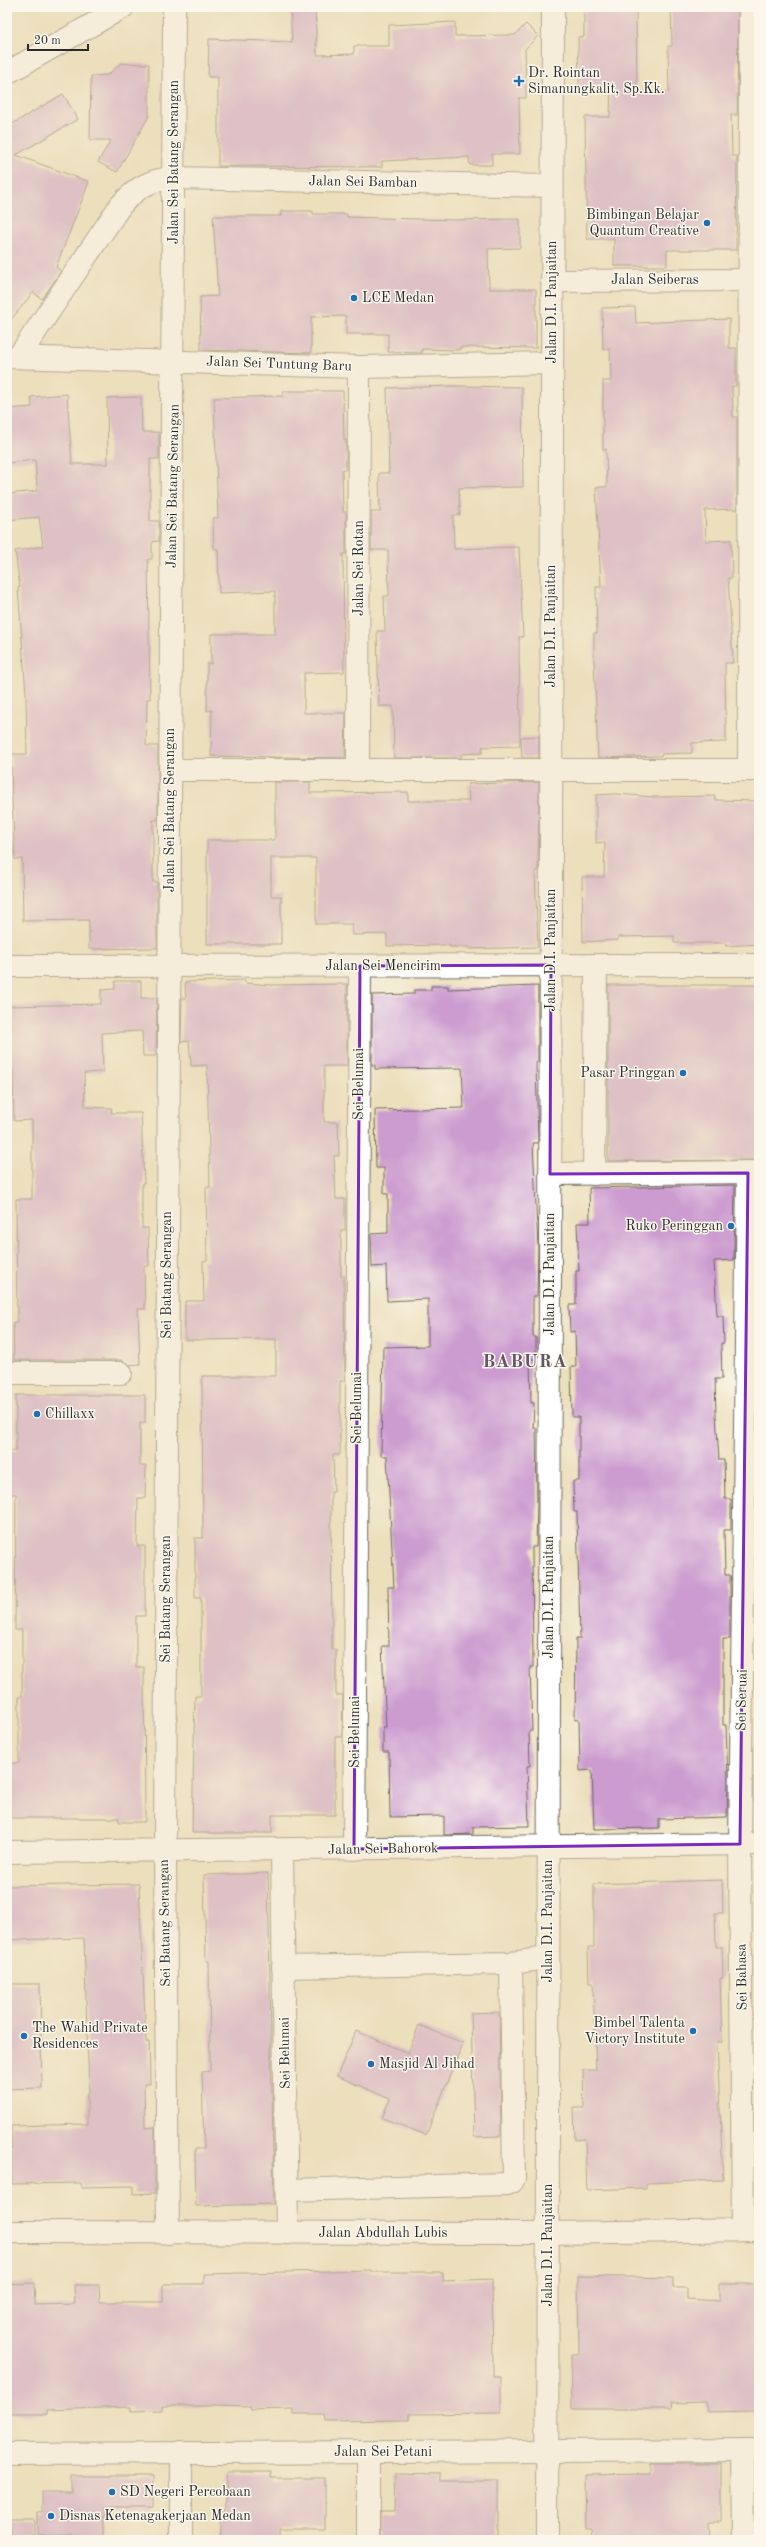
<svg xmlns="http://www.w3.org/2000/svg" width="766" height="2547" font-family="'Old Standard TT',serif">
  <style>
    .building { fill: #cc9cd0 }
    .lines { fill: none; stroke-linecap: round; stroke-linejoin: round }
    .minor-casing { stroke: #6f6a5e; stroke-width: 24 }
    .minor { stroke: #fff; stroke-width: 22 }
    .marked { fill: none; stroke: #7b2cbf; stroke-width: 3; stroke-linejoin: round }
    .poi-dot { fill: #1f6fb2; stroke: #fbf7ec; stroke-width: 1.5 }
    .labels { text-anchor: middle; dominant-baseline: central; stroke-width: 3; stroke-linejoin: round; paint-order: stroke }
    .poi-label { font-size: 14px; fill: #2b2b2b; stroke: #fbf7ec; text-anchor: start }
    .street-label { font-size: 14px; fill: #2b2b2b; stroke: #fbf7ec }
    .district-label { font-size: 18px; font-weight: bold; letter-spacing: 1px; fill: #635365; stroke: #fbf7ec }
  </style>
  <rect width="100%" height="100%" fill="#fbf7ec"/>
  <filter id="ink" filterUnits="userSpaceOnUse"><feTurbulence type="fractalNoise" baseFrequency=".025" numOctaves="2"/><feDisplacementMap in="SourceGraphic" scale="8" xChannelSelector="R" yChannelSelector="G"/><feConvolveMatrix kernelMatrix="1 2 1 2 8 2 1 2 1" color-interpolation-filters="sRGB"/></filter>
  <filter id="wash" filterUnits="userSpaceOnUse"><feTurbulence type="fractalNoise" baseFrequency=".012" numOctaves="4" result="noise"/><feDisplacementMap in="SourceGraphic" scale="16" xChannelSelector="R" yChannelSelector="G"/><feGaussianBlur stdDeviation="0.9" result="paint"/><feColorMatrix in="noise" values="0 0 0 0 0 0 0 0 0 0 0 0 0 0 0 0 0 1.4 0 .05"/><feComposite in="paint" operator="in"/></filter>
  <g filter="url(#wash)">
    <rect width="100%" height="100%" fill="#ecdfbc"/>
    <g id="blocks">
      <!-- building -->
      <g class="building">
        <path d="M290,7h25l2,48 37,-1v-8h35v-21l66,-3v14l60,-1 11,-11 12,12 -13,13 1,49h-7l1,56h-28v11h-22l-1,-8 -87,4v6l-164,-1v-89h-10l1,-38 83,3z"/>
        <path d="M584,7h52l1,85h32l-1,-46h4l-1,-39h67l-1,108h-6l1,41h5l-1,94h-69v16h-53v-27h-27l-2,-122h25l1,-32 -32,1 -1,-49h6z"/>
        <path d="M121,63l28,1v52l-32,56 -19,-10 13,-22h-21l1,-64 17,-1z"/>
        <path d="M63,94l15,25 -62,36 73,27 -33,85 5,4 -19,28 -9,-7 -26,33v-198z"/>
        <path d="M281,211h32v3h34v3l108,3 65,-1v29l-32,1 1,40h47v59l-76,-1 -1,3 -37,-1v4l-34,-1v-18h-42v-18l-35,1v36l-110,-3 -1,-53 18,-1 -5,-80h68z"/>
        <path d="M635,307l1,16 93,-4v29h7v38h-4l1,31h4v92l-32,1 1,31 25,-1 1,38h-4l5,85h-8l1,79 -34,1v10l-31,1v2l-63,2 -4,-100v-25h3l-1,-46h5l-5,-100h11l-1,-38 -3,1v-69h8l-1,-32 -7,1 -1,-42z"/>
        <path d="M453,386l69,1 1,100 -64,1 1,27h-7l1,34 65,-2 4,90h-4l1,109 -38,1v6l-21,1v4h-67l-1,-52h-14l-2,-75h8l-1,-35h5l-1,-46h-17v-38h9l-1,-39h10l-2,-85z"/>
        <path d="M283,391h60l1,49h2v29l-4,1 1,42h3v42h-3l1,118 -40,1v40h42l-1,45 -134,-2 1,-46 -5,1v-48l4,1v-30h64v-43l-56,2 -1,-44h-4l-1,-31h5l-4,-120 70,-2z"/>
        <path d="M67,394l5,70h36l-1,-66 34,-1 1,35h17v27h-9v62h9v20l-7,1v17h-4l2,140h-3l-1,47h12v74h-5v62h4v66l-68,1v-29l-66,1 -1,-62h-7l-3,-60 -1,-45h16l-1,-60 -8,-107h2l-5,-36 28,-5 -4,-29 -32,3v-26l30,-3 -2,-31 -28,3v-54l25,-2 -1,-10z"/>
        <path d="M539,736v22h-17l-1,-21z"/>
        <path d="M275,782h35v11l98,-1v9h61l-1,-17 71,-2 -1,89h-3l3,76 -69,2v-2h-19v-2l-63,1v-12l-35,1v-11h-36v-66h-45v38h10v48h-74v-104h68z"/>
        <path d="M616,794l38,3 61,-1v4l44,1v143l-33,2 -1,-3h-51v-7l-56,1v3l-35,2 -1,-65h22l1,-35 -9,1v-48z"/>
        <path d="M245,980v3l26,2 76,-1v82h-23v56h14l1,34h-5l2,43h9v31h-4v46l3,-1 1,106h-5v74h-7l1,37h-3l1,158h4v45h7l-1,42h-7v78h-63v18h-80l3,-137h6v-98h-6v-60h8l-1,-162h74v-37l-91,1v-39h19l-1,-40 4,-1 -1,-73h4l-3,-122 -16,1 -2,-25 -8,1 1,-44h4l-1,-16z"/>
        <path d="M115,981h26v17h16l-1,58h-13l-1,-25 -40,2 1,39 -19,1 1,34 27,1 -1,5h30l3,70h-2v45h6l1,38h-5l1,43h-7l2,55 -10,1 -9,-5h-107l-1,-38h4l-1,-123h16v-79l-18,1 -1,-51h-6v-64l94,-2v-14l14,-1z"/>
        <path d="M608,985h151v175l-151,1z"/>
        <path d="M431,986h17v3l90,-3v76h-2l2,81h-5l5,105 -1,48h-4v41h3v22h-6l1,44h3l-1,24h3l1,77 -1,43h-4l1,120h-3l2,64h-3l1,35h-3l2,60 -56,1v7l-29,1v-19l-54,1 -1,-65h-6v-25h3l-4,-81h7l-1,-59h6l-7,-131h-6l2,-109 45,-1v-47l-41,2 -1,-35 -14,1 -1,-33 17,-1v-39h-4v-26h-8l-1,-58 89,-2 -2,-40 -87,1v-4h-3v-70l42,-1v-4h17z"/>
        <path d="M735,1185l-1,75 -20,1 3,55h6l1,27h-3l1,36h-7l1,36 3,45h5l1,39h6v31h-7l1,45h5v64h-7v86h3l2,54 -1,38 -68,2v9l-65,1 -2,-59 -12,1 -1,-52 -4,1 1,-82h4l-3,-126h-3l-1,-31h6v-64h-7l-1,-50h5l-1,-36 -5,1 -1,-27h7v-34h3l-2,-48h13l-1,-35z"/>
        <path d="M16,1395h129v28h-5v43h6l-1,32h-7l-1,48h8v70h-9v51h8l1,155h-26v-4h-109v-55h9v-66h3v-67h-7l1,-136h-9v-43h9z"/>
        <path d="M759,1777v24h-6v-23z"/>
        <path d="M268,1873l6,331 -78,2 -1,-57h9l-2,-77 8,-1 -1,-110h-3l-2,-86z"/>
        <path d="M722,1880l1,33h-8l1,34h6l1,31h-3l2,64h-5l6,138 -77,3v5l-59,2 -2,-51 -10,1 -1,-32h10l-1,-38h13l-3,-87h-4l-1,-36h6v-63z"/>
        <path d="M139,1884l7,158h3l1,42h-6l1,44 10,-1v66l-21,1v-8l-52,1 -1,-4 -69,1 -1,-58 76,-2v-31h2l-5,-155 -77,2v-54z"/>
        <path d="M7,1984h33l2,104 -35,1z"/>
        <path d="M499,2012l2,124 -27,1 -3,-124z"/>
        <path d="M419,2025l44,18 -37,92 -44,-17 8,-19 -53,-23 19,-45 52,22z"/>
        <path d="M371,2270v2h72v9l49,-2 1,98h8v36l-92,1v6l-84,1 -1,-7h-31v-5l-42,1 -1,-3 -37,-1h-51v4l-31,1v-4l-84,3v4h-40l1,-130 26,-1 1,22 40,-1 -1,-19h25l1,17h63v-18h41v-10z"/>
        <path d="M578,2276l95,2v10h14v11l32,2v-17h40v127l-52,1 -1,-10 -34,1 1,6h-101l-1,-55h8z"/>
        <path d="M650,2463h71v58h-12l1,19h-116l-1,-11h-7l-1,-54 65,-1z"/>
        <path d="M226,2472h45v6h54v52h-46v10h-59v-25l6,-1z"/>
        <path d="M395,2473l45,1v7h58v59l-118,-3v-25h14z"/>
        <path d="M71,2476h82v32h-49v32h-32v-6l-35,1v-23h5v-20h29z"/>
        <rect x="10" y="2520" width="24" height="20"/>
      </g>
    </g>
  </g>
  <g filter="url(#ink)">
    <use href="#blocks" fill-opacity="0" stroke="#6f6a5e" stroke-width="1"/>
    <g class="lines">
      <!-- minor casing -->
      <g class="minor-casing">
        <g id="minor">
          <path d="M7,73l116,-66"/>
          <path d="M552,281l207,-1"/>
          <path d="M19,356l101,-150c16,-18 30,-27 54,-28l378,8"/>
          <path d="M7,357l352,10 193,-4"/>
          <path d="M170,770h589"/>
          <path d="M358,770l1,-403"/>
          <path d="M749,770l1,-763"/>
          <path d="M7,966l752,-1"/>
          <path d="M550,1174l209,-2"/>
          <path d="M594,1174l2,-209"/>
          <path d="M7,1373h114"/>
          <path d="M354,1849l6,-883"/>
          <path d="M282,1850l5,383"/>
          <path d="M7,1852l752,-8"/>
          <path d="M283,1967l228,-4 37,-5"/>
          <path d="M287,2190l220,-6 5,-2 2,-4 -3,-215"/>
          <path d="M743,2230l-3,-386 8,-671"/>
          <path d="M7,2232l540,1 212,-3"/>
          <path d="M168,2233l-3,-382 9,-1844"/>
          <path d="M743,2450l1,90"/>
          <path d="M7,2454l752,-4"/>
          <path d="M181,2540v-88"/>
          <path d="M368,2540v-88"/>
          <path d="M547,2540l6,-2533"/>
        </g>
      </g>
      <!-- minor -->
      <use href="#minor" class="minor"/>
    </g>
  </g>
  <!-- marked area -->
  <path d="M0 0H766V2547H0ZM551,965l-1,209 198,-1 -8,671 -386,5 6,-883z" fill="#ecdfbc" fill-opacity=".55" fill-rule="evenodd"/>
  <path class="marked" d="M551,965l-1,209 198,-1 -8,671 -386,5 6,-883z"/>
  <!-- markers -->
  <g class="poi-dot">
    <path d="M517 75h4v4h4v4h-4v4h-4v-4h-4v-4h4z"/>
    <circle cx="707" cy="223" r="4"/>
    <circle cx="354" cy="298" r="4"/>
    <circle cx="683" cy="1073" r="4"/>
    <circle cx="731" cy="1226" r="4"/>
    <circle cx="37" cy="1414" r="4"/>
    <circle cx="693" cy="2031" r="4"/>
    <circle cx="24" cy="2036" r="4"/>
    <circle cx="371" cy="2064" r="4"/>
    <circle cx="112" cy="2492" r="4"/>
    <circle cx="51" cy="2516" r="4"/>
  </g>
  <g class="labels">
    <!-- poi labels -->
    <g class="poi-label">
      <text x="528" y="73">Dr. Rointan<tspan x="528" dy="16">Simanungkalit, Sp.Kk.</tspan></text>
      <text x="699" y="215" text-anchor="end">Bimbingan Belajar<tspan x="699" dy="16">Quantum Creative</tspan></text>
      <text x="362" y="298">LCE Medan</text>
      <text x="675" y="1073" text-anchor="end">Pasar Pringgan</text>
      <text x="723" y="1226" text-anchor="end">Ruko Peringgan</text>
      <text x="45" y="1414">Chillaxx</text>
      <text x="685" y="2023" text-anchor="end">Bimbel Talenta<tspan x="685" dy="16">Victory Institute</tspan></text>
      <text x="32" y="2028">The Wahid Private<tspan x="32" dy="16">Residences</tspan></text>
      <text x="379" y="2064">Masjid Al Jihad</text>
      <text x="120" y="2492">SD Negeri Percobaan</text>
      <text x="59" y="2516">Disnas Ketenagakerjaan Medan</text>
    </g>
    <!-- street labels -->
    <g class="street-label">
      <text transform="translate(174 162) rotate(-90)">Jalan Sei Batang Serangan</text>
      <text transform="translate(363 182) rotate(1)">Jalan Sei Bamban</text>
      <text x="655" y="280">Jalan Seiberas</text>
      <text transform="translate(552 302) rotate(-90)">Jalan D.I. Panjaitan</text>
      <text transform="translate(279 364) rotate(2)">Jalan Sei Tuntung Baru</text>
      <text transform="translate(173 486) rotate(-89)">Jalan Sei Batang Serangan</text>
      <text transform="translate(359 568) rotate(-90)">Jalan Sei Rotan</text>
      <text transform="translate(551 626) rotate(-90)">Jalan D.I. Panjaitan</text>
      <text transform="translate(170 810) rotate(-90)">Jalan Sei Batang Serangan</text>
      <text transform="translate(551 950) rotate(-90)">Jalan D.I. Panjaitan</text>
      <text x="383" y="966">Jalan Sei Mencirim</text>
      <text transform="translate(359 1084) rotate(-90)">Sei Belumai</text>
      <text transform="translate(550 1274) rotate(-90)">Jalan D.I. Panjaitan</text>
      <text transform="translate(167 1275) rotate(-90)">Sei Batang Serangan</text>
      <text transform="translate(357 1408) rotate(-90)">Sei Belumai</text>
      <text transform="translate(549 1597) rotate(-90)">Jalan D.I. Panjaitan</text>
      <text transform="translate(166 1599) rotate(-90)">Sei Batang Serangan</text>
      <text transform="translate(742 1700) rotate(-89)">Sei Seruai</text>
      <text transform="translate(355 1732) rotate(-90)">Sei Belumai</text>
      <text transform="translate(383 1849) rotate(-1)">Jalan Sei Bahorok</text>
      <text transform="translate(548 1921) rotate(-90)">Jalan D.I. Panjaitan</text>
      <text transform="translate(165 1923) rotate(-91)">Sei Batang Serangan</text>
      <text transform="translate(742 1977) rotate(-91)">Sei Bahasa</text>
      <text transform="translate(285 2053) rotate(-91)">Sei Belumai</text>
      <text x="383" y="2233">Jalan Abdullah Lubis</text>
      <text transform="translate(548 2245) rotate(-90)">Jalan D.I. Panjaitan</text>
      <text x="383" y="2452">Jalan Sei Petani</text>
    </g>
    <!-- district labels -->
    <g class="district-label">
      <text x="525" y="1362">BABURA</text>
    </g>
  </g>
  <!-- margin -->
  <rect width="766" height="2547" fill="none" stroke="#fbf7ec" stroke-width="24"/>
  <!-- scale -->
  <path d="M28 44v6h60v-6" fill="none" stroke="#2b2b2b" stroke-width="2"/>
  <text x="34" y="44" font-size="12" fill="#2b2b2b" stroke="#fbf7ec" stroke-width="3" paint-order="stroke">20 m</text>
</svg>
